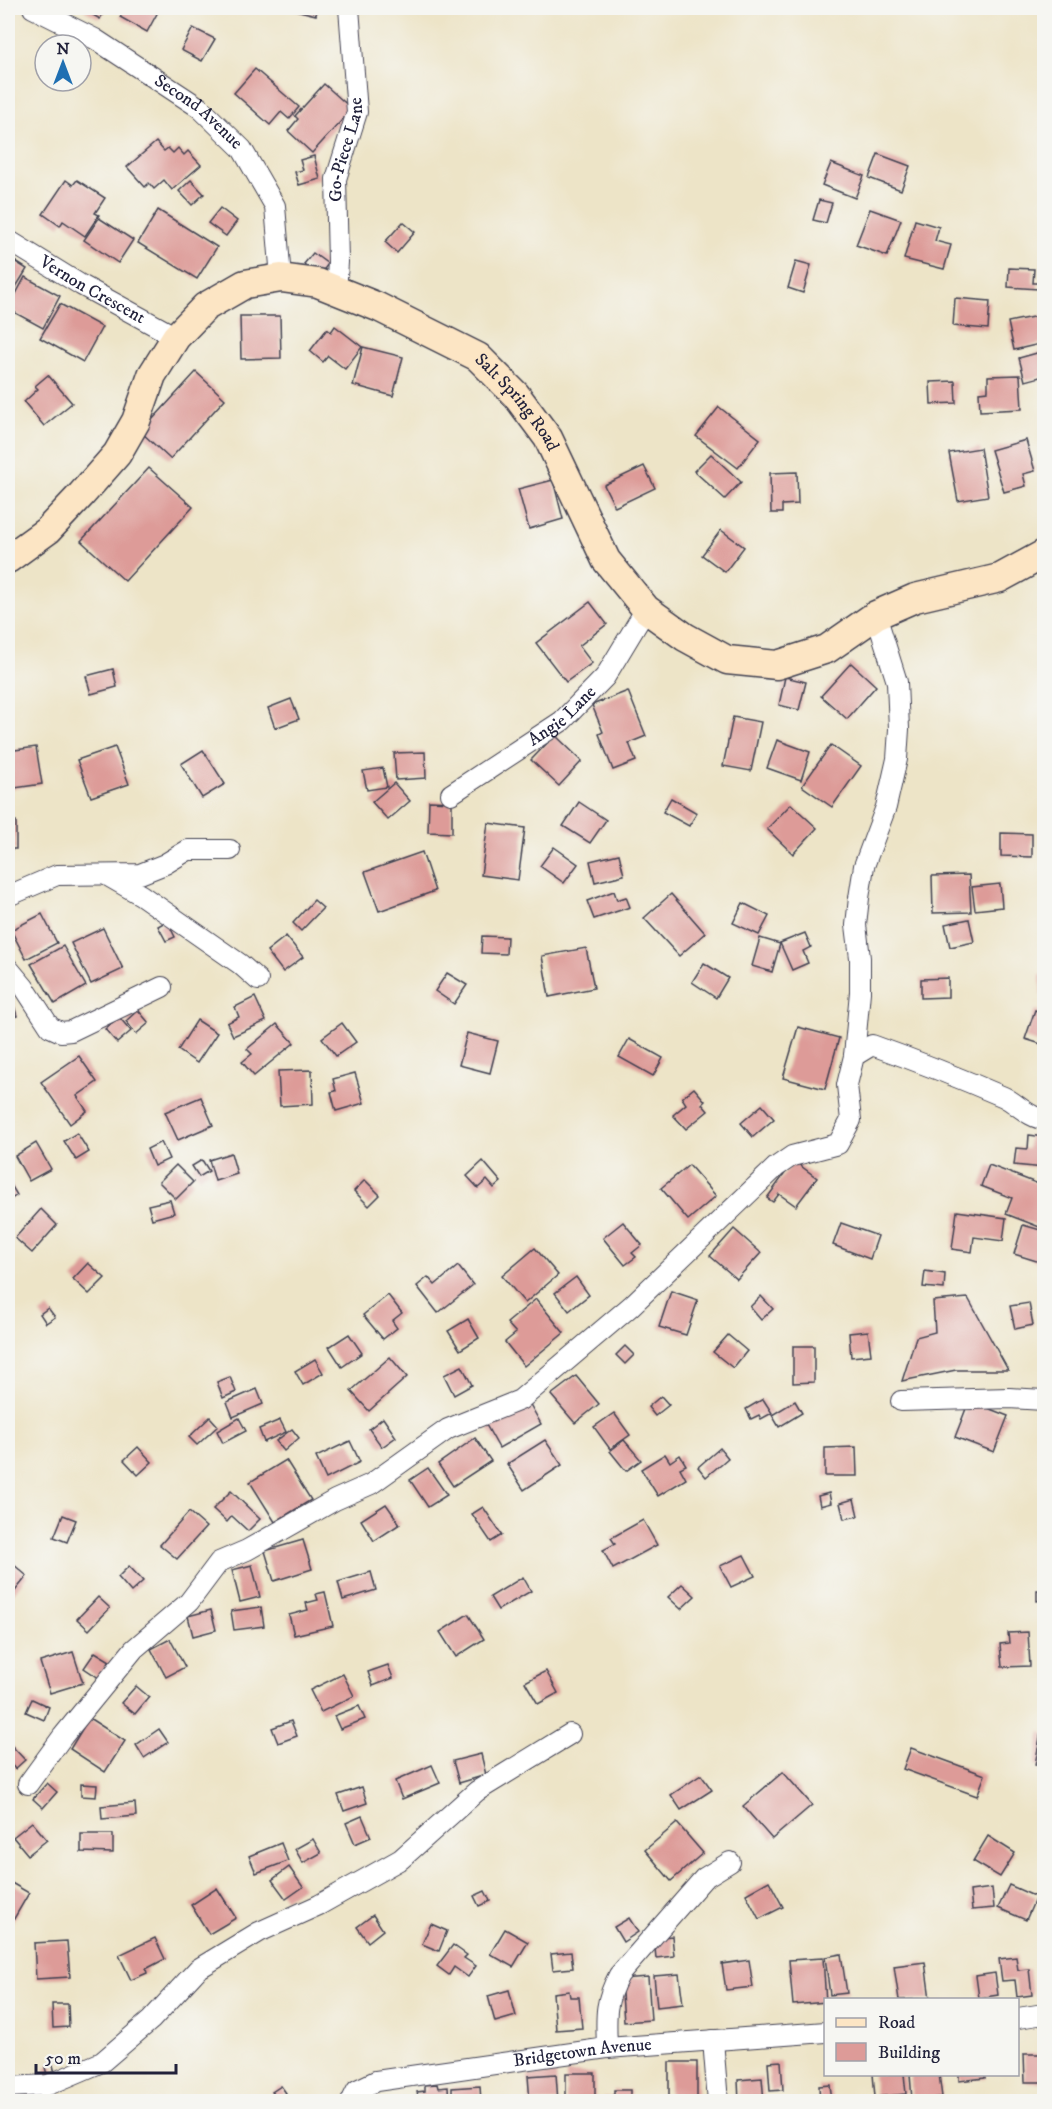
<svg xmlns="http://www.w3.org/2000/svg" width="1052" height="2109" font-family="'IM FELL DW Pica',serif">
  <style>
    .building { fill: #dd9b98 }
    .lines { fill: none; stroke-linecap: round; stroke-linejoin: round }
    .street-casing { stroke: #403f50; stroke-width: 22 }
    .secondary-casing { stroke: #403f50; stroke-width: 31 }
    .street { stroke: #fff; stroke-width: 20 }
    .secondary { stroke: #fce5c4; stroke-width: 28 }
    .labels { text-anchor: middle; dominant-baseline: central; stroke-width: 4.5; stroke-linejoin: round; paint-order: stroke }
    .street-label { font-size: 18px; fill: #22223b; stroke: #f6f6f2 }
  </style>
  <rect width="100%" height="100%" fill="#f6f6f2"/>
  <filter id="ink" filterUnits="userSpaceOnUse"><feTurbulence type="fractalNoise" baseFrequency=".0167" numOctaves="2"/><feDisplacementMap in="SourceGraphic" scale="12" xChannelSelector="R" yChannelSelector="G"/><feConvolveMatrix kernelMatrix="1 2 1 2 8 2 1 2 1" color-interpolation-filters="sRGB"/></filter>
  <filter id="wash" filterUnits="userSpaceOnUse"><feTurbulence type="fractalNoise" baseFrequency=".008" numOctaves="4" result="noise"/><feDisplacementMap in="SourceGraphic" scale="24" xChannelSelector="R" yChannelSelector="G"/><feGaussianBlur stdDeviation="1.35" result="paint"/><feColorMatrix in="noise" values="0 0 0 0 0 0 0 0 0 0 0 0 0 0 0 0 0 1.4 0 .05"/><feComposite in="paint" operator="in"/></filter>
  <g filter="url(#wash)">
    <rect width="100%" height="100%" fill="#ede4c7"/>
    <g id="blocks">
      <!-- building -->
      <g class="building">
        <path d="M85,8h21l-6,11 -16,-9z"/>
        <path d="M126,8h34l-13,24 -27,-15z"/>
        <path d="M287,8h30l-1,7z"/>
        <path d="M193,28l22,11 -13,22 -21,-11z"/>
        <path d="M255,69l44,38 -10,12 -8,-7 -11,13 -36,-32z"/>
        <path d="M324,84l28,25 -40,44 -24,-22 10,-12 -3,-3z"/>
        <path d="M156,142l8,9 4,-3 5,5 5,-5 6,7 4,-4 13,14 -29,25 -8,-10 -10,9 -5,-6 -4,4 -18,-20z"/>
        <path d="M878,154l32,12 -9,24 -32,-12z"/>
        <path d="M314,156l6,23 -21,6 -4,-13 8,-2 -3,-10z"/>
        <path d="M831,163l33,13 -9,22 -33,-13z"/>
        <path d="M66,180l7,5 4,-5 28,18 -10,15 4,2 -14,21 -22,-15 -3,5 -17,-12z"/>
        <path d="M191,180l13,14 -12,11 -13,-14z"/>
        <path d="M819,200l13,3 -6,20 -13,-3z"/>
        <path d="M220,208l17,13 -11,15 -18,-13z"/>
        <path d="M870,209l31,11 -14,36 -31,-11z"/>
        <path d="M158,210l59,37 -20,32 -59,-36z"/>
        <path d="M99,218l34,22 -15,23 -34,-23z"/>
        <path d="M915,220l24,7 -4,14 16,4 -7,24 -40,-10z"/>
        <path d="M403,222l12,10 -18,21 -12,-11z"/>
        <path d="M313,253l15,11 -9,12 -15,-12z"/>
        <path d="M8,257l19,12 -19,31z"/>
        <path d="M796,261l15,4 -8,28 -15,-5z"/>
        <path d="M1009,268l25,1 -1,14h5v6l-30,-2z"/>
        <path d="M25,277l35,19 -17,32 -35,-19z"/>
        <path d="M955,298l35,3 -2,28 -35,-3z"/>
        <path d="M60,304l42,23 -19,35 -43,-24z"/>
        <path d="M1043,315l1,28 -30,7 -6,-28z"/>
        <path d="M240,316h40l1,42 -40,1z"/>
        <path d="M335,326l27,21 -17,22 -17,-13 -5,6 -13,-11 17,-22 4,3z"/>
        <path d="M363,347l40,10 -10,39 -40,-11z"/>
        <path d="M1044,351v25l-19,5 -6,-23z"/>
        <path d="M196,372l29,27 -55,60 -29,-27z"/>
        <path d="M48,375l24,28 -28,23 -20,-24 14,-13 -3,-3z"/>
        <path d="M1020,375l2,34 -42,2 -1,-19 9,-1v-15z"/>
        <path d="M955,381l1,22 -25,1 -1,-22z"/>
        <path d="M719,407l41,32 -22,29 -42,-32z"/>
        <path d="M1026,440l9,31 -12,3 3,12 -22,6 -13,-42z"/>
        <path d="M980,448l8,48 -30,5 -9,-48z"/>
        <path d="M711,454l30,28 -16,17 -31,-28z"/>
        <path d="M644,466l11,22 -40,19 -11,-22z"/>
        <path d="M149,468l44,39 -68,74 -44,-40z"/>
        <path d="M797,472l1,32 -16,1v8h-11l-1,-40z"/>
        <path d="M553,480l10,39 -34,10 -11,-40z"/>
        <path d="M721,530l23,17 -19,25 -23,-17z"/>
        <path d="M590,602l17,22 -28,22 13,17 -26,19 -30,-39z"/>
        <path d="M851,663l25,23 -29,33 -26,-23z"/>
        <path d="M113,669l4,18 -26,7 -5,-18z"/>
        <path d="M785,677l21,5 -7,28 -20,-5z"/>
        <path d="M628,691l18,45 -17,7 7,18 -23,9 -14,-36 4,-2 -11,-27z"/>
        <path d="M291,699l8,20 -24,9 -7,-20z"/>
        <path d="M733,717l28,5 -10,49 -28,-5z"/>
        <path d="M555,735l27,26 -23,25 -28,-26z"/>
        <path d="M777,740l33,12 -9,28 -34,-12z"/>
        <path d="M831,745l30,21 -29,41 -30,-21z"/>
        <path d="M36,747l6,37 -34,5v-38z"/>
        <path d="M115,747l14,37 -38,13 -14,-37z"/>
        <path d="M203,750l22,34 -23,14 -21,-34z"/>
        <path d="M425,752l1,26 -30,2 -2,-27z"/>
        <path d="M383,768l4,19 -20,3 -4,-19z"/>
        <path d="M394,783l16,18 -22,19 -16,-18z"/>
        <path d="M671,798l26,15 -8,13 -26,-14z"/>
        <path d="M429,801l23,1v31l-24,-1z"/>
        <path d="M579,802l27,18 -16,23 -27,-17z"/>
        <path d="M791,804l26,24 -24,26 -26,-25z"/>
        <rect x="8" y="821" width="8" height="28"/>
        <path d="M488,823l37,5 -7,52 -37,-5z"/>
        <path d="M1001,833l31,1v23l-31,-1z"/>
        <path d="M554,847l24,17 -14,19 -24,-17z"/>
        <path d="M422,852l13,39 -56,20 -14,-39z"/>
        <path d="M619,854l5,21 -29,7 -5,-21z"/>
        <path d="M969,875l2,37 -38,1 -1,-37z"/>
        <path d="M1000,884l2,23 -27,3 -3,-23z"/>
        <path d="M614,891l3,9 9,-3 4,10 -36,12 -7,-18z"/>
        <path d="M671,894l34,39 -26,23 -35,-38z"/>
        <path d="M314,900l9,8 -22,23 -8,-8z"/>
        <path d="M743,903l26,13 -10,19 -26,-12z"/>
        <path d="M42,914l15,29 -31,16 -15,-29z"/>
        <path d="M969,919l5,23 -24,5 -5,-23z"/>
        <path d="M167,921l8,16 -9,4 -8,-15z"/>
        <path d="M103,928l20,41 -32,15 -20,-41z"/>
        <path d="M805,933l6,14 -8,4 5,12 -16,7 -12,-27z"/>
        <path d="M286,936l17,21 -20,15 -16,-21z"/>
        <path d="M482,936l25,1 -1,17 -25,-1z"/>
        <path d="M760,938l20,6 -8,28 -20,-6z"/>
        <path d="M63,946l23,40 -31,18 -24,-40z"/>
        <path d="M586,948l8,40 -45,9 -7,-41z"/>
        <path d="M704,963l24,15 -12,20 -24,-16z"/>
        <path d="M447,973l20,12 -13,19 -19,-13z"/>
        <path d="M1040,975h4v20h-3z"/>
        <path d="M948,978v19l-27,1v-19z"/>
        <path d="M10,991l7,25 -9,3v-27z"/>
        <path d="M255,997l11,24 -33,15 -6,-13 12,-6 -4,-10z"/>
        <path d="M138,1010l11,13 -13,11 -10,-13z"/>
        <path d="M1035,1010l9,3v32l-19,-6z"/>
        <path d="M119,1017l12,14 -14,12 -12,-14z"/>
        <path d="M197,1020l20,13 -20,30 -19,-13z"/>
        <path d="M342,1023l14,19 -20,14 -14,-18z"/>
        <path d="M277,1024l17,19 -40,33 -12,-14 10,-8 -5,-5z"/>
        <path d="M798,1027l41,11 -14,51 -42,-11z"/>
        <path d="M467,1033l31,8 -8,32 -31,-8z"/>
        <path d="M629,1039l34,19 -10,18 -34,-19z"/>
        <path d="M79,1056l18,26 -20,14 10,15 -17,13 -29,-42z"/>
        <path d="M312,1070l1,34 -33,2 -2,-35z"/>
        <path d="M355,1073l9,30 -28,8 -5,-19 5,-1 -3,-12z"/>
        <path d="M694,1088l11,13 -3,3 6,7 -22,18 -13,-14 13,-11 -4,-6z"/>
        <path d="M201,1097l12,28 -35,15 -13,-28z"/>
        <path d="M762,1105l12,14 -21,18 -12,-14z"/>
        <path d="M77,1133l12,19 -13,8 -12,-19z"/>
        <path d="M1029,1135l15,2v31l-30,-3 2,-17 12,1z"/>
        <path d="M161,1142l8,17 -15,7 -7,-17z"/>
        <path d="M36,1143l15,26 -22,12 -14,-25z"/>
        <path d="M231,1153l6,21 -22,7 -6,-21z"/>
        <path d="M202,1160l7,11 -10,6 -7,-11z"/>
        <path d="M483,1161l18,21 -7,6 -7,-8 -9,8 -11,-12z"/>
        <path d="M794,1161l23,17 -21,28 -17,-12 -6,8 -6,-4z"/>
        <path d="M176,1165l17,17 -17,17 -17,-17z"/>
        <path d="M689,1165l27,31 -28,24 -27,-32z"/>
        <path d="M989,1165l55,21v35l-2,7 -36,-14 6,-16 -31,-12z"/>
        <path d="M8,1180l9,15 -9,6z"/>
        <path d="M365,1180l15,15 -11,11 -15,-15z"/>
        <path d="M170,1200l4,13 -22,6 -4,-14z"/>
        <path d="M41,1209l16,16 -25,28 -17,-15z"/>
        <path d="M957,1211l49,7 -3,23 -29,-4 -2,15 -20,-3z"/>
        <path d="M623,1222l19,23 -10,8 4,4 -11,8 -22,-27z"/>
        <path d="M841,1223l37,13 -8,23 -37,-14z"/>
        <path d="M1023,1225l21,6v26l-1,6 -29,-9z"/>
        <path d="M734,1229l27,24 -24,26 -27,-23z"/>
        <path d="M535,1248l23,27 -33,28 -23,-27z"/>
        <path d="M88,1263l17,15 -16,16 -16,-15z"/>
        <path d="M458,1266l15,19 -35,28 -21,-27 11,-9 7,8z"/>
        <path d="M925,1271l20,3 -1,15 -21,-2z"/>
        <path d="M576,1277l13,18 -20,16 -14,-18z"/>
        <path d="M671,1291l27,9 -12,35 -27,-8z"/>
        <path d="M388,1295l14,18 -10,8 5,7 -14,11 -20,-24z"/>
        <path d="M761,1296l12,13 -12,11 -11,-13z"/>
        <path d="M968,1298l40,72h-52l-54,11 14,-44 19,-5 -2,-31z"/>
        <path d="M536,1299l28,34 -40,33 -19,-24 11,-9 -9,-10z"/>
        <path d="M1029,1303l4,22 -18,4 -5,-23z"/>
        <path d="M48,1308l7,9 -9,6 -6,-9z"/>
        <path d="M468,1319l11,19 -19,12 -12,-19z"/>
        <path d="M868,1331l3,24 -20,2 -2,-24z"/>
        <path d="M349,1334l13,19 -20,14 -13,-20z"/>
        <path d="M728,1335l19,16 -14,17 -20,-16z"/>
        <path d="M625,1346l9,9 -9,9 -9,-9z"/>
        <path d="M793,1346h21v36l-21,1z"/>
        <path d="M390,1357l17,20 -38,34 -18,-20z"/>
        <path d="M315,1359l8,14 -20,12 -8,-14z"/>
        <path d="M462,1366l10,19 -18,10 -10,-20z"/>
        <path d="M576,1376l23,28 -24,19 -24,-28z"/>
        <path d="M230,1377l6,15 -13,6 -6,-16z"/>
        <path d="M257,1389l6,15 -30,13 -6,-15z"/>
        <path d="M661,1396l8,9 -14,11 -7,-9z"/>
        <path d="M527,1399l14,25 -42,24 -14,-25z"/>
        <path d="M763,1399l9,14 -11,6 -2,-4 -8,4 -5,-10z"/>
        <path d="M795,1401l7,12 -23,14 -7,-12z"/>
        <path d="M969,1401l39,15 -14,36 -39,-15z"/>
        <path d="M614,1413l16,22 -20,14 -16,-22z"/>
        <path d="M210,1417l8,9 -21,19 -8,-8z"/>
        <path d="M239,1418l7,13 -23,12 -6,-12z"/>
        <path d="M383,1418l13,19 -14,10 -13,-18z"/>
        <path d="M280,1420l6,12 -22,10 -5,-13z"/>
        <path d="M292,1429l7,9 -15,13 -8,-10z"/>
        <path d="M475,1438l16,23 -38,25 -15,-22z"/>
        <path d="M545,1440l17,25 -38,25 -17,-26z"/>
        <path d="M624,1440l17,20 -15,11 -16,-20z"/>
        <path d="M350,1441l10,21 -34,17 -10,-22z"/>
        <path d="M138,1447l14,15 -14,13 -14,-15z"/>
        <path d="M856,1447l1,29h-32v-28z"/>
        <path d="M720,1448l8,10 -22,19 -8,-10z"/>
        <path d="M665,1454l5,8 10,-7 6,10 -6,3 6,11 -28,17 -17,-27z"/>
        <path d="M286,1460l25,40 -36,22 -25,-40z"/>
        <path d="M428,1468l19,27 -19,12 -18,-27z"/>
        <path d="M231,1491l29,28 -12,12 -16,-15 -5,6 -14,-13z"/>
        <path d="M829,1493l2,10 -11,3 -2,-10z"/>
        <path d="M854,1499l4,17 -14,3 -4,-16z"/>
        <path d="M386,1504l14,20 -26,17 -13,-21z"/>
        <path d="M483,1507l19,28 -11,7 -19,-28z"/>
        <path d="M189,1512l17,15 -29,32 -17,-14z"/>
        <path d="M63,1515l13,5 -9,22 -13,-5z"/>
        <path d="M643,1520l14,25 -44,24 -10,-19 12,-6 -4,-6z"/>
        <path d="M303,1540l9,29 -38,12 -9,-30z"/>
        <path d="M744,1555l11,21 -24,11 -11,-21z"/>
        <path d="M13,1564l14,12 -15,19 -4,-3v-21z"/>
        <path d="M252,1565l8,32 -20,5 -8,-32z"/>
        <path d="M129,1566l14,15 -12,11 -13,-15z"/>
        <path d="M371,1572l5,18 -33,10 -5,-18z"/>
        <path d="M523,1577l8,14 -33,19 -8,-13z"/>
        <path d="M682,1584l13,12 -14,13 -13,-12z"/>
        <path d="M1037,1590h7v10l-7,1z"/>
        <path d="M325,1592l8,34 -39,9 -5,-20 19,-5 -2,-7 12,-3 -2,-6z"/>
        <path d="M98,1597l12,11 -21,22 -12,-11z"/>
        <path d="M261,1607l3,19 -30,4 -3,-19z"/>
        <path d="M211,1610l5,20 -23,6 -5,-20z"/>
        <path d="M468,1614l16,25 -28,18 -16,-25z"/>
        <path d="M1028,1632l2,34 -28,1 -2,-23 9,-1 -1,-10z"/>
        <path d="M170,1639l15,28 -19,10 -15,-28z"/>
        <path d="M73,1652l10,31 -33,10 -10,-31z"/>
        <path d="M95,1652l15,9 -11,17 -15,-10z"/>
        <path d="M388,1665l5,13 -20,8 -5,-14z"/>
        <path d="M546,1671l12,22 -20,11 -13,-22z"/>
        <path d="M343,1674l11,22 -33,16 -11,-22z"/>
        <path d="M136,1686l13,11 -14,17 -14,-11z"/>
        <path d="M32,1699l17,8 -5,13 -18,-8z"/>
        <path d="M359,1706l6,13 -25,10 -6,-13z"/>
        <path d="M89,1718l36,23 -20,31 -35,-23z"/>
        <path d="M291,1721l6,15 -19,7 -6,-15z"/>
        <path d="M159,1729l9,13 -24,16 -8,-13z"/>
        <path d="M1041,1732l3,1v34l-9,-2z"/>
        <path d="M12,1746l13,14 -10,9 -7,-8v-11z"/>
        <path d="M911,1748l74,27 -8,21 -74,-27z"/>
        <path d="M481,1754l5,21 -27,8 -6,-22z"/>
        <path d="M432,1765l8,18 -38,16 -7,-18z"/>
        <path d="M783,1772l29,33 -40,34 -29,-33z"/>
        <path d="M701,1775l11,15 -31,20 -10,-15z"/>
        <path d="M47,1783l10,9 -14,16 -10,-9z"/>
        <path d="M81,1784l16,1 -1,12 -15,-1z"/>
        <path d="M362,1787l5,16 -23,8 -6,-16z"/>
        <path d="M135,1803l1,13 -34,3 -1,-13z"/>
        <path d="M362,1816l9,21 -16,7 -9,-21z"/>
        <path d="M32,1822l15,18 -19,15 -15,-18z"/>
        <path d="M677,1823l26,30 -32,28 -26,-31z"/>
        <path d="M81,1834h32v19l-32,-1z"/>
        <path d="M988,1836l27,17 -15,24 -27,-16z"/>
        <path d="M313,1839l8,14 -18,10 -8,-14z"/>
        <path d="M281,1843l7,18 -32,12 -7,-17z"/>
        <path d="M289,1867l14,20 -17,12 -14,-19z"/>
        <path d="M8,1881l21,12 -18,31 -3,-2z"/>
        <path d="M769,1881l14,26 -24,12 -13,-25z"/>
        <path d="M1009,1885l27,12 -10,23 -28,-12z"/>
        <path d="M217,1888l19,30 -27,16 -18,-29z"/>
        <path d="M992,1888l2,20 -22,2 -2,-19z"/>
        <path d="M485,1891l5,10 -11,5 -5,-10z"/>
        <path d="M373,1915l10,15 -15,12 -11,-15z"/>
        <path d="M629,1918l9,14 -15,10 -9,-15z"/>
        <path d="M431,1924l16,7 -8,20 -17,-7z"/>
        <path d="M505,1929l23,13 -15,25 -23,-13z"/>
        <path d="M672,1936l2,20 -18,2 -2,-20z"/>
        <path d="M155,1938l10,21 -19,10 1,4 -16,7 -12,-25z"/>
        <path d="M67,1941l3,36 -34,2 -2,-36z"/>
        <path d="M453,1945l14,10 -3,3 12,8 -8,11 -14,-10 -5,8 -12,-9z"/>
        <path d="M571,1952l2,16 -20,2 -2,-16z"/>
        <path d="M841,1954l6,39 -17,2 -5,-38z"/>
        <path d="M1016,1957l2,13 11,-1 3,26 -15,2 -2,-17 -13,1 -3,-22z"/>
        <path d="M823,1958l3,44 -33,3 -4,-45z"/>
        <path d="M749,1960l4,27 -27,3 -4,-26z"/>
        <path d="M925,1962l5,37 -31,1 -5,-34z"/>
        <path d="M995,1973l3,22 -19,3 -3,-22z"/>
        <path d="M679,1974l4,30 -26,3 -3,-31z"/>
        <path d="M648,1977l3,43 -27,2 -3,-43z"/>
        <path d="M509,1990l7,26 -21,6 -7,-26z"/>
        <path d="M569,1991l1,6h9l3,31 -26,2 -3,-37z"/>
        <path d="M52,2004h16l1,23 -16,1z"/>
        <path d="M1024,2054h20v28h-19z"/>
        <path d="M781,2061l2,29 -13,1 -2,-29z"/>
        <rect x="669" y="2062" width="28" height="40"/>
        <path d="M53,2065l2,8 -8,2 -2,-8z"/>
        <rect x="566" y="2073" width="29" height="29"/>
        <path d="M556,2074l2,28h-28l-2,-26z"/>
        <path d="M873,2074h31l2,20 -31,3z"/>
        <path d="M910,2074h29l3,23 -30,3z"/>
        <path d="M959,2074h26v4l-26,3z"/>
        <path d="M762,2078l2,24h-25l-1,-22z"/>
        <path d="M437,2084l1,4 10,-1 1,15h-30l-2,-10 8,-1v-6z"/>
        <path d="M830,2085l2,17h-12l-1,-16z"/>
        <path d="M281,2086l5,7 -8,7 -6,-8z"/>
        <path d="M480,2086l1,16h-29v-14z"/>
        <path d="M614,2090h16v12h-26v-5h10z"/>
      </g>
    </g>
  </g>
  <g filter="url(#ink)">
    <use href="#blocks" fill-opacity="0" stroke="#403f50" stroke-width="1.5"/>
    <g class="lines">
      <!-- street casing -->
      <g class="street-casing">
        <g id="street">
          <path id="s1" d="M33,8l62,31 105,69 42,41 33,57 6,72"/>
          <path id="s2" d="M8,240l73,45 95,52"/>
          <path id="s3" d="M336,292l2,-30 -2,-83 21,-67 -8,-104"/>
          <path id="s4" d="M451,794l111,-73 43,-44 41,-68"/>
          <path d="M108,876l33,19 99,69 18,16"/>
          <path d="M8,896l49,-21 83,-1 25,-10 23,-14h42"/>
          <path d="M8,968l16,19 26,40 11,5 10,-1 91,-44"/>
          <path d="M854,1056l6,-64v-34l-4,-33 3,-27 5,-32 22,-59 11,-48 2,-30 -2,-47 -21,-67"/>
          <path d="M901,1401l108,-3 35,2"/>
          <path d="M28,1784l35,-48 71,-87 55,-47 30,-40 28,-12 88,-50 36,-16 77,-55 72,-29 111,-94 145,-139 16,-11 46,-12 13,-24 -4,-35 7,-29 18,-11c45,16 88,33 132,52 12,6 27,22 40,22"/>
          <path d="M1018,2018l26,-4"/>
          <path d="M713,2040l5,62"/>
          <path d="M607,2048c-1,-31 -3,-45 12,-73l85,-97 26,-16"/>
          <path d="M8,2087l40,-2 54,-23 49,-42 47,-51 61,-37 60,-27 82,-46 76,-68 93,-57"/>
          <path id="s5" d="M351,2102l6,-12 19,-9 231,-33 219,-16"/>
        </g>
      </g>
      <!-- secondary casing -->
      <g class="secondary-casing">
        <g id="secondary">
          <path id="s6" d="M8,559l40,-29 33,-35 36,-41 19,-33 16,-46 24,-38 29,-30 40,-23 36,-6 37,5 60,24 100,50 38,38 32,43 58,122 40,49 39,28 42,23 50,5 50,-16 49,-34 39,-17 85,-20 44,-24"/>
        </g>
      </g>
      <!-- street -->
      <use href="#street" class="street"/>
      <!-- secondary -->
      <use href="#secondary" class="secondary"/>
    </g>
  </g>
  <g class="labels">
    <!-- street labels -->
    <g class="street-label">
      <text stroke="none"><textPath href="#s1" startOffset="196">Second Avenue</textPath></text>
      <text stroke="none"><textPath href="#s3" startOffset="144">Go-Piece Lane</textPath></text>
      <text stroke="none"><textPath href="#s2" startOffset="98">Vernon Crescent</textPath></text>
      <text stroke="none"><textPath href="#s6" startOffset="682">Salt Spring Road</textPath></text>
      <text stroke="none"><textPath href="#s4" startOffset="136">Angie Lane</textPath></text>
      <text stroke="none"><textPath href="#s5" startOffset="243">Bridgetown Avenue</textPath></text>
    </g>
  </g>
  <!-- margin -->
  <rect width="1052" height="2109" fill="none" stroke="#f6f6f2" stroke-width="30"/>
  <!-- legend -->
  <rect x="824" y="1998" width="195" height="78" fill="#f6f6f2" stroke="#a1a1a9" stroke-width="1.5"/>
  <rect x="836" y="2018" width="30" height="9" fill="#fce5c4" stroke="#a1a1a9" stroke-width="1.5"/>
  <text x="878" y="2028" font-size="18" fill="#22223b">Road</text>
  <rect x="836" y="2043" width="30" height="18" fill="#dd9b98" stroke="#a1a1a9" stroke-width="1.5"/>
  <text x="878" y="2058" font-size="18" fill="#22223b">Building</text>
  <!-- north arrow -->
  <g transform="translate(63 63)"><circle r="28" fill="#f6f6f2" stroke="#a1a1a9" stroke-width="1.5"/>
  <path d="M0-4.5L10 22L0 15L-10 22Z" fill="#1f6fb2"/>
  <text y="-9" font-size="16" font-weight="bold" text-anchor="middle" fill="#22223b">N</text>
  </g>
  <!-- scale -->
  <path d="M36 2064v9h140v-9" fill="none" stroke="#22223b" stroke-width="3"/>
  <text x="45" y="2064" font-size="18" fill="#22223b" stroke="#f6f6f2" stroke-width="4.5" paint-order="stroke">50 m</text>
</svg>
